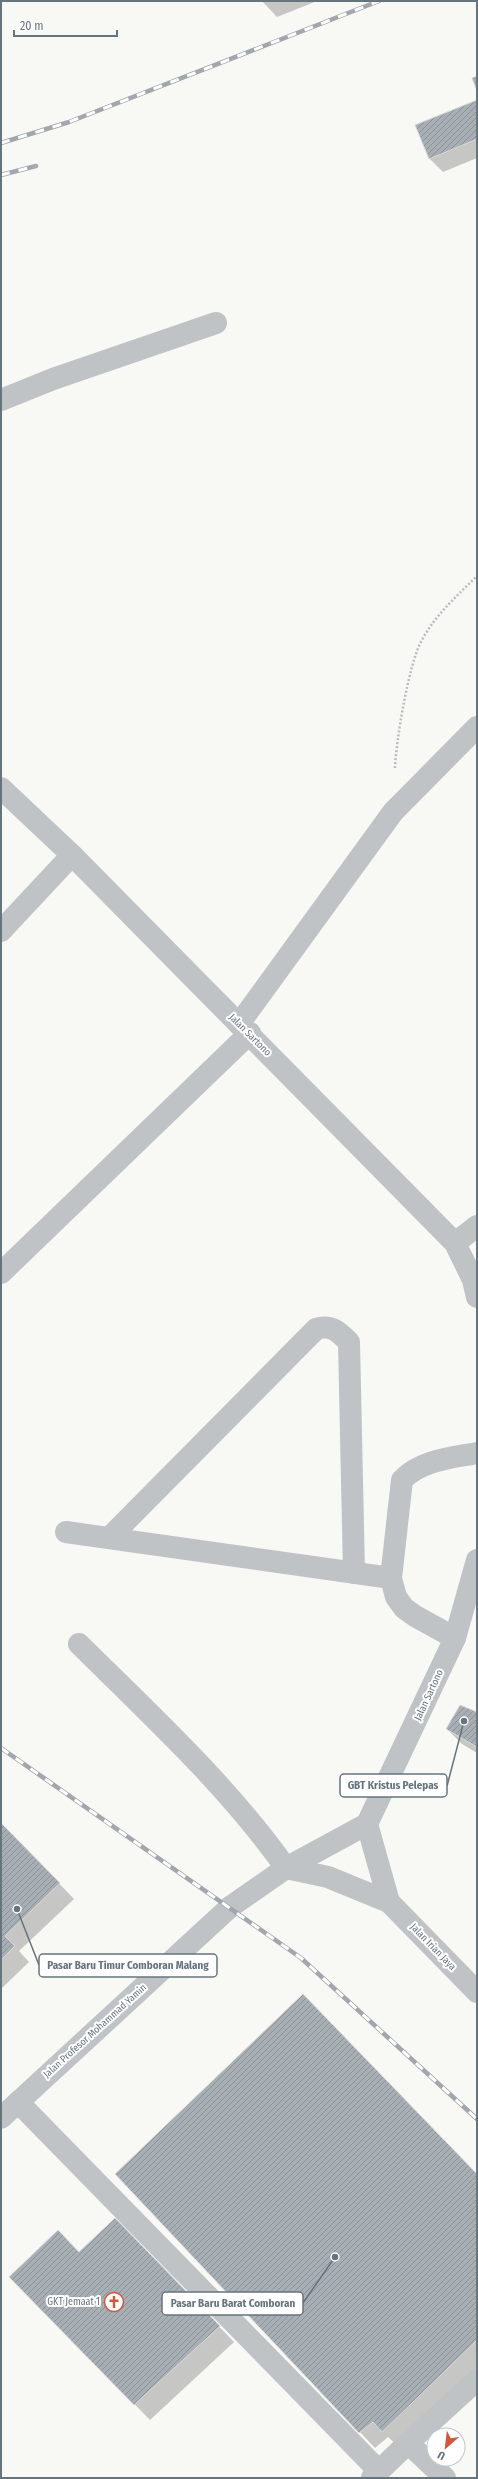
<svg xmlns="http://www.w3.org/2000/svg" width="478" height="2479" font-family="'Fira Sans Condensed',sans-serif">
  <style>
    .shadow { fill: #0003 }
    .building { fill: url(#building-hatch); stroke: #d9d9d8 }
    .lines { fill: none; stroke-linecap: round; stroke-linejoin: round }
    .path { stroke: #b9bcbe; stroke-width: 2.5; stroke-dasharray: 2 2; stroke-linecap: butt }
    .minor { stroke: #bfc3c6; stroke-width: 22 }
    .rail-casing { stroke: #a1a7ac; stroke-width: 4.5 }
    .rail { stroke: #fff; stroke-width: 3; stroke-dasharray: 9; stroke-linecap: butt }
    .labels { text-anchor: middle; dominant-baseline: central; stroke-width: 4; stroke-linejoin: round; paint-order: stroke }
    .street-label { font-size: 10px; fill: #66747d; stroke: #fff }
    .poi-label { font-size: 10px; fill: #66747d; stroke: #fff; text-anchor: end }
    .leader { fill: none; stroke: #66747d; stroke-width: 1.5 }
    .callout-dot { fill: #66747d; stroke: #fff; stroke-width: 1.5 }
    .callout { fill: #fff; stroke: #66747d; stroke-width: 1.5 }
    .callout-label { font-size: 11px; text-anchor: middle; font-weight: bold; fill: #66747d }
  </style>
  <defs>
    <pattern id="building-hatch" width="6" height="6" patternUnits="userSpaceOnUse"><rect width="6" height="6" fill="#a7aeb4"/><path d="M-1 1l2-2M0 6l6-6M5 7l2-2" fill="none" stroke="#8c9298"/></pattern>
  </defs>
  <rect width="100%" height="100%" fill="#f8f8f5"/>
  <!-- shadow -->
  <g class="shadow">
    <path d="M262,1h55l-40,16z"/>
    <path d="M477,101v57l-34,14 -13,-13z"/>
    <path d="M477,1714v39l-15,-9 -15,-15z"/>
    <path d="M1,1823l73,76 -55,52 10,11 -27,26z"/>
    <path d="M117,2174l360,1v195l-79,76 -10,-9 -13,11z"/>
    <path d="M130,2234l104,108 -84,78 -140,-143z"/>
  </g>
  <!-- building -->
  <g class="building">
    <path d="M477,76v15l-5,-13z"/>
    <path d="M477,100v39l-48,20 -14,-34z"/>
    <path d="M460,1705l17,7v35l-31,-18z"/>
    <path d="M1,1823l59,60 -55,53 10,10 -14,14z"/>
    <path d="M303,1994l174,180v166l-95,92 -9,-10 -14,11 -244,-259z"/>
    <path d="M115,2218l105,108 -86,79 -125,-128 49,-47 21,22z"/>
  </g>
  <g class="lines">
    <!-- path -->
    <path class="path" d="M395,768c1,-27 14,-106 27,-128 14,-26 35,-44 55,-64"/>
    <!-- minor -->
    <g class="minor">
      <path d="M1,400l52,-21 163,-56"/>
      <path d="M1,788l71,67 383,388 18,37 4,17"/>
      <path d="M1,931l71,-76"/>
      <path d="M239,1024l154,-212 84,-85"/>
      <path d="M455,1243l22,-17"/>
      <path d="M1,1273l249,-240"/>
      <path d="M66,1532l325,46"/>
      <path d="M110,1537l206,-208c15,-5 23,3 33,13l5,231"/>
      <path d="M455,1638l-40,-22 -11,-8 -8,-11 -5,-19 11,-98c19,-20 49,-22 75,-27"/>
      <path d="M79,1644c72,71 148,141 207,224l42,9 61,25 88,90"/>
      <path d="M367,1824l88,-186 22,-78"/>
      <path d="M367,1824l22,78"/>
      <path d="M18,2102l360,368"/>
      <path d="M1,2118l229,-211 56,-39 81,-44"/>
      <path d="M408,2443l69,-63"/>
      <path d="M372,2478l36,-35 37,35"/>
    </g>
    <!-- rail casing -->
    <g class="rail-casing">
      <g id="rail">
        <path d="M1,143l68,-21 310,-121"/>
        <path d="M1,175l35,-9"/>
        <path d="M1,1748l300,210 176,161"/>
      </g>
    </g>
    <!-- rail -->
    <use href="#rail" class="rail"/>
  </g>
  <!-- icons -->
  <defs>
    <g id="church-ring" transform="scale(1)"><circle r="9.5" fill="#fff" stroke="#cf593e" stroke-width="1.5"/><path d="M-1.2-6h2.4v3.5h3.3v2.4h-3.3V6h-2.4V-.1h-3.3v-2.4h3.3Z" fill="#cf593e"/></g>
  </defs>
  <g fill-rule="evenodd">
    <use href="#church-ring" x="114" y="2302"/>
  </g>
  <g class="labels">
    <!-- street labels -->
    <g class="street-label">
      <text transform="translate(250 1035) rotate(45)">Jalan Sartono</text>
      <text transform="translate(429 1695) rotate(-65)">Jalan Sartono</text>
      <text transform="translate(433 1947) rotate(46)">Jalan Irian Jaya</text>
      <text transform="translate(95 2031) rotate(-42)">Jalan Profesor Mohammad Yamin</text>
    </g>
    <!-- poi labels -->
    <g class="poi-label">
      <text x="100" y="2302">GKT Jemaat 1</text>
    </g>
  </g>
  <!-- callouts -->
  <path class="leader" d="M464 1721L447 1786M17 1909L39 1965M335 2257L303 2303"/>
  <g class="callout-dot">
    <circle cx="464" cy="1721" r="4"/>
    <circle cx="17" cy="1909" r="4"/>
    <circle cx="335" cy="2257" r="4"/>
  </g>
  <g class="callout">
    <rect x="340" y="1774" width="107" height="23" rx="4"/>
    <rect x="39" y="1954" width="178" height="23" rx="4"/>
    <rect x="162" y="2292" width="141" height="23" rx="4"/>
  </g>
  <g class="callout-label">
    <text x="393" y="1789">GBT Kristus Pelepas</text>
    <text x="128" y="1969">Pasar Baru Timur Comboran Malang</text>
    <text x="233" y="2307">Pasar Baru Barat Comboran</text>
  </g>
  <!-- border -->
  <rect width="478" height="2479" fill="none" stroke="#66747d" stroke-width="4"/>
  <!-- north arrow -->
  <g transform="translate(446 2447) rotate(208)"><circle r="19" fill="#ffffff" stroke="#c2c7cb"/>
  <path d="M0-3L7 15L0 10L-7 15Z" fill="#cf593e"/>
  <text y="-6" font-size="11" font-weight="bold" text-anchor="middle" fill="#66747d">U</text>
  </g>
  <!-- scale -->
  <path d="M14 30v6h103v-6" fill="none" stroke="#66747d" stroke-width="2"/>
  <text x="20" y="30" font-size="12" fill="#66747d" stroke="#ffffff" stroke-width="3" paint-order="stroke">20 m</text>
</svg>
